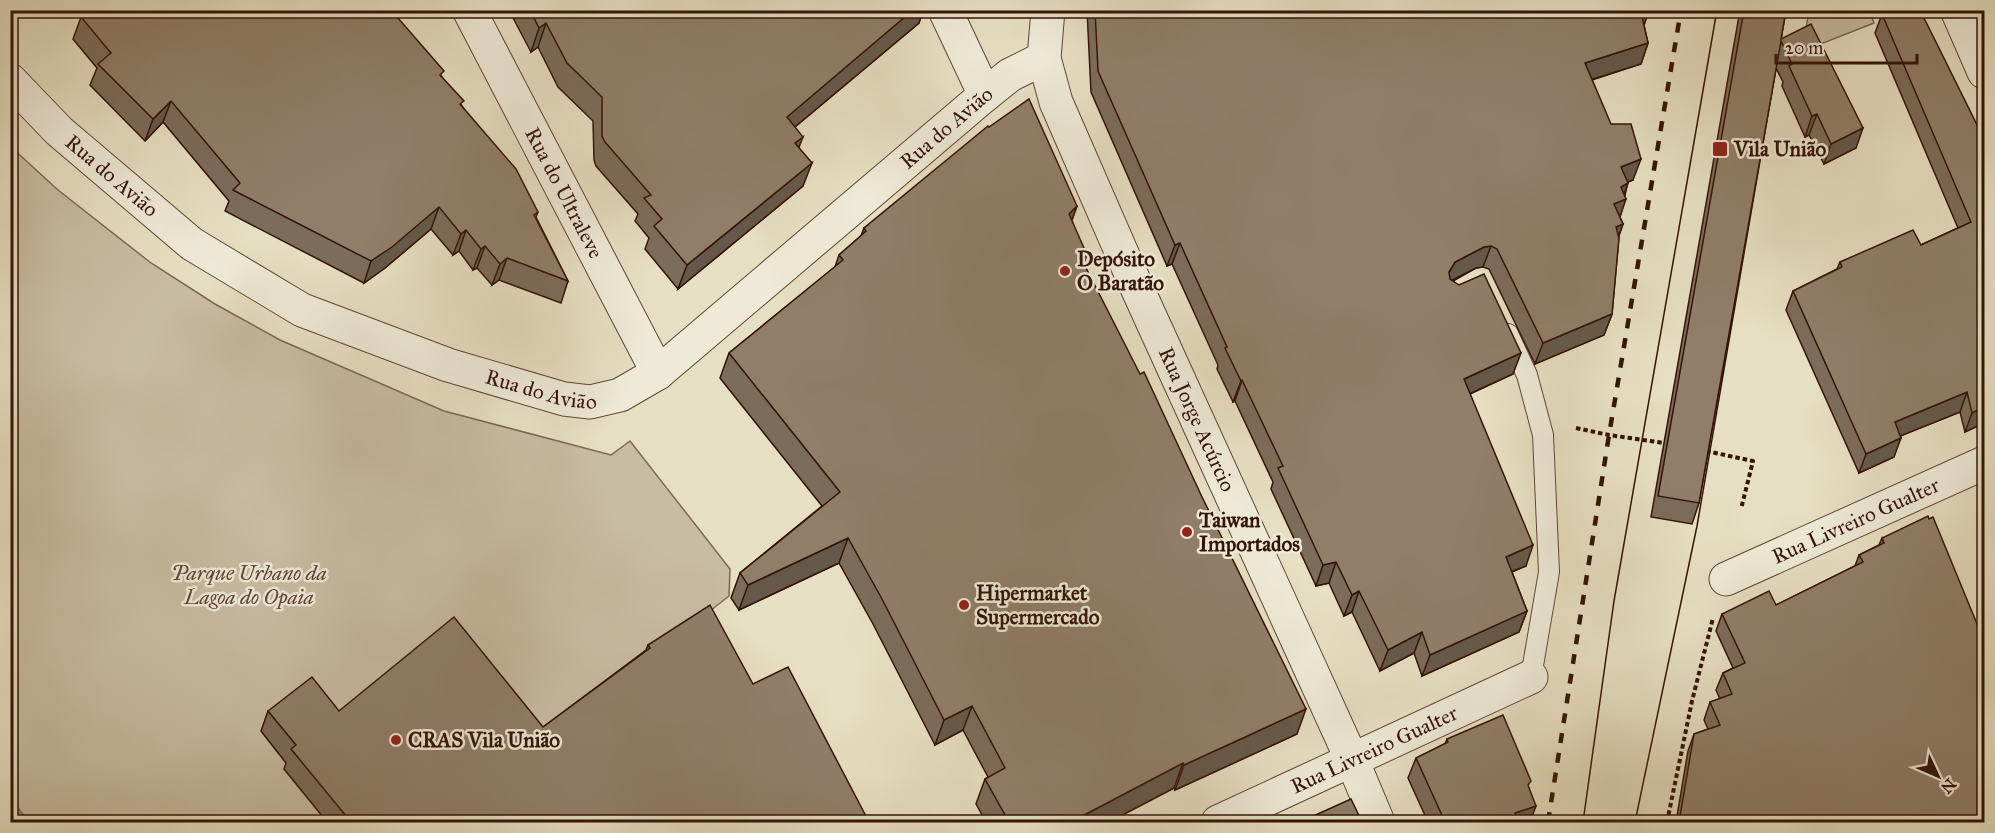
<svg xmlns="http://www.w3.org/2000/svg" width="1995" height="833" font-family="'IM FELL Great Primer',serif">
  <style>
    .green { fill: #c8bca3; stroke: #7d6855; stroke-width: 1.5 }
    .water { fill: #a99a83; stroke: #796451; stroke-width: 1.5 }
    .lines { fill: none; stroke-linecap: round; stroke-linejoin: round }
    .lane-casing { stroke: #5f4736; stroke-width: 22 }
    .street-casing { stroke: #5f4736; stroke-width: 35 }
    .path { stroke: #321407; stroke-width: 4; stroke-dasharray: 4.5 3; stroke-linecap: butt }
    .lane { stroke: #efead8; stroke-width: 20 }
    .street { stroke: #efead8; stroke-width: 33 }
    .tram { stroke: #321407; stroke-width: 1.5 }
    .rail { stroke: #321407; stroke-width: 4.5; stroke-dasharray: 10 10; stroke-linecap: butt }
    .wall { fill: #7c6c5a; stroke: #321407; stroke-width: 1.5 }
    .shaded-wall { fill: #65584a; stroke: #321407; stroke-width: 1.5 }
    .building { fill: #907e69; stroke: #321407; stroke-width: 1.5 }
    .poi-dot { fill: #8f2418; stroke: #efead8; stroke-width: 2 }
    .labels { text-anchor: middle; dominant-baseline: central; stroke-width: 5; stroke-linejoin: round; paint-order: stroke }
    .street-label { font-size: 21px; fill: #321407; stroke: #efead8 }
    .poi-label { font-size: 21px; font-weight: bold; fill: #321407; stroke: #efead8; text-anchor: start }
    .park-label { font-size: 21px; font-style: italic; fill: #5f4636; stroke: #efead8 }
  </style>
  <rect width="100%" height="100%" fill="#e7dfc3"/>
  <filter id="stains"><feTurbulence type="fractalNoise" baseFrequency=".00333" numOctaves="4"/><feColorMatrix values="0 0 0 0 .2 0 0 0 0 .09 0 0 0 0 .02 0 0 0 .5 -.17"/></filter>
  <radialGradient id="worn" r=".72"><stop offset=".6" stop-color="#630" stop-opacity="0"/><stop offset="1" stop-color="#630" stop-opacity=".3"/></radialGradient>
  <!-- green -->
  <g class="green">
    <path d="M1809,11h65l-4,1 4,11 -61,24 -10,-1z"/>
    <path d="M11,147l47,43 93,73 64,41 65,36 164,71 167,44 19,-14 100,128 -1,27 -286,226h-432z"/>
  </g>
  <!-- water -->
  <path class="water" d="M10,799h1l18,23h-18z"/>
  <g class="lines">
    <!-- lane casing -->
    <g class="lane-casing">
      <path id="lane" d="M1508,334l19,41 16,60 6,137 -18,105"/>
    </g>
    <!-- street casing -->
    <g class="street-casing">
      <g id="street">
        <path id="s1" d="M469,10l189,363"/>
        <path d="M945,10l40,85"/>
        <path id="s2" d="M1048,10l-4,48 12,44 82,188 214,470 26,62"/>
        <path d="M1957,10l27,62"/>
        <path id="s3" d="M10,80l49,51 133,113 110,66 146,55 116,34 26,3 30,-7 38,-22 327,-278 25,-20 34,-17"/>
        <path id="s4" d="M1726,579l258,-116"/>
        <path id="s5" d="M1218,822l313,-145"/>
      </g>
    </g>
    <!-- path -->
    <g class="path">
      <path d="M1576,428l33,7 55,8"/>
      <path d="M1706,451l47,10 -12,48"/>
      <path d="M1667,822l25,-121 21,-83"/>
    </g>
    <!-- lane -->
    <use href="#lane" class="lane"/>
    <!-- street -->
    <use href="#street" class="street"/>
    <!-- tram -->
    <g class="tram">
      <path d="M1583,822l31,-221 103,-591"/>
      <path d="M1635,822l62,-296 89,-516"/>
    </g>
    <!-- rail -->
    <path class="rail" d="M1548,822l61,-387 72,-425"/>
  </g>
  <!-- wall -->
  <g class="wall">
    <path d="M82,10h309l51,67 20,29 76,106 -2,5 32,64 -7,22 -62,-23 -7,5 -15,-17 -4,2 -14,-19 -6,4 -22,-26 -46,39 -21,15 -139,-72 4,-10 -66,-79 -18,19 -55,-56 7,-17 -24,-29 8,-22 3,-5z"/>
    <path d="M512,10h411l-4,13 -124,104 4,20 4,39 -125,103 -33,-40 4,-11 -14,-17 3,-7 -42,-48 -2,-6 -1,-39 -35,-34 -20,-40 -7,5 -20,-38z"/>
    <path d="M1087,10h569l-8,3 -4,12 4,18 -7,21 -49,16 41,100 -5,2 -8,35 3,7 -4,12 -7,78 -8,21 -69,29 -46,-95 -6,-2 -7,1 -23,13 60,93 -43,20 56,172 -14,6 15,39 -8,21 -97,44 -8,-23 -34,18 -28,-59 -8,4 -15,-33 -13,3 -45,-97 2,-7 -38,-81 -2,1 -16,-33 1,-4 -46,-101 -5,2 -76,-174z"/>
    <path d="M1740,10h46l-5,29 75,109 -32,16 -15,-29 -4,2 -23,-51 1,-4 -7,-14 -77,435 -7,21 -41,-7z"/>
    <path d="M1882,14l102,125v284l-19,9 -5,-20 -60,24 -6,21 -35,16 -73,-163 7,-19 44,-22 3,-7 81,-17 37,-17 -83,-195z"/>
    <path d="M1077,206l-5,14 12,44 213,470 -122,56 -1,-2 -65,34h-123l-10,-18 9,-25 3,-2 -25,-47 -28,15 -62,-121 -34,-61 -100,47 -8,-12 9,-25 82,-67 -102,-128 9,-25 106,-86 4,-12 22,-19 3,-8z"/>
    <path d="M1984,501v22l-3,-14z"/>
    <path d="M1882,538l102,284h-308l12,-71 6,-17 14,-5 -4,-9 6,-18 10,-3 -4,-9 7,-17 10,-5 -17,-37 6,-17 54,-9 79,-39 4,-11 20,-10z"/>
    <path d="M648,645l105,39 116,138h-542l-43,-53 2,-6 -25,-32 7,-20h71l204,16 103,-77z"/>
    <path d="M1447,739l82,49 1,34h-102l-20,-44 8,-20 29,-14z"/>
  </g>
  <!-- shaded-wall -->
  <g class="shaded-wall">
    <path d="M913,10h10l-4,13 -141,118 9,-24z"/>
    <path d="M1640,10h16l-8,3 -6,18z"/>
    <path d="M546,23l-8,24 -7,5 8,-24z"/>
    <path d="M1648,43l-7,21 -64,20 8,-21z"/>
    <path d="M171,101l-8,21 -18,19 8,-22z"/>
    <path d="M1817,114l-8,21 -4,2 7,-21z"/>
    <path d="M1863,128l-7,20 -32,16 7,-20z"/>
    <path d="M803,137l-9,23 1,-17z"/>
    <path d="M1641,159l-8,21 -20,8 8,-21z"/>
    <path d="M812,163l-9,23 -125,103 9,-24z"/>
    <path d="M1628,183l-6,17 4,-1 -7,21 -13,5 15,-38z"/>
    <path d="M1077,206l-9,25 1,-17z"/>
    <path d="M439,207l-8,22 -46,39 -21,15 7,-22z"/>
    <path d="M1623,224l-8,21 1,-18z"/>
    <path d="M466,230l-7,21 -6,4 8,-21z"/>
    <path d="M1180,243l-8,21 -5,2 8,-21z"/>
    <path d="M485,246l-8,22 -4,2 8,-21z"/>
    <path d="M1491,246l-8,21 -7,1 -29,15 2,-11 6,-10 29,-15z"/>
    <path d="M1087,255l-9,24 3,-21z"/>
    <path d="M507,258l-8,22 -7,5 8,-21z"/>
    <path d="M1612,314l-8,21 -69,29 8,-21z"/>
    <path d="M1521,353l-8,21 -57,26 8,-21z"/>
    <path d="M1242,380l-7,21 -2,1 8,-21z"/>
    <path d="M1967,392l-7,20 -72,29 7,-19z"/>
    <path d="M1984,407v16l-19,9 7,-19z"/>
    <path d="M1901,438l-7,19 -35,16 7,-19z"/>
    <path d="M848,538l-9,25 -100,47 9,-25z"/>
    <path d="M1533,545l-7,21 -28,11 8,-20z"/>
    <path d="M1336,562l-7,21 -13,3 7,-21z"/>
    <path d="M1359,591l-7,21 -8,4 8,-21z"/>
    <path d="M1527,611l-8,21 -97,44 8,-21z"/>
    <path d="M1422,632l-8,21 -34,18 8,-21z"/>
    <path d="M972,706l-9,24 -28,15 9,-25z"/>
    <path d="M1306,709l-9,25 -122,56 9,-25z"/>
    <path d="M1183,763l-9,25 -65,34h-38z"/>
    <path d="M1536,806l-6,16h-19l4,-9z"/>
  </g>
  <!-- building -->
  <g class="building">
    <path d="M85,10h306l53,61 -4,4 24,26 -4,3 56,65 22,43 -4,3 34,66 -61,-23 -7,6 -15,-18 -4,3 -15,-19 -5,4 -22,-27 -47,40 -21,14 -138,-71 7,-7 -69,-82 -18,18 -55,-55 13,-11 -30,-36z"/>
    <path d="M530,10h383l-126,107 16,20 -8,6 17,20 -125,102 -33,-39 8,-7 -18,-21 7,-3 -46,-53 -3,-6v-39l-35,-34 -21,-40 -7,5z"/>
    <path d="M1095,10h553l-7,3 7,30 -63,20 26,61h20l10,35 -20,8 7,16 -7,4 5,12 -12,5 9,20 -7,3 3,11 -7,76 -69,29 -46,-94 -6,-3 -7,1 -29,15 -6,10 1,7 9,6 25,-11 37,79 -57,26 69,166 -27,12 21,54 -97,44 -8,-23 -34,18 -29,-59 -7,4 -16,-33 -13,3 -45,-97 5,-2 -41,-86 -1,1 -16,-33 2,-1 -47,-104 -5,2 -77,-174z"/>
    <path d="M1744,10h42l-5,29 30,-15 52,104 -32,16 -14,-30 -5,2 -23,-50 3,-2 -11,-23 -82,462 -41,-7z"/>
    <path d="M1889,10h31l64,129v268l-12,6 -5,-21 -72,30 6,16 -35,16 -73,-163 49,-24 -2,-5 73,-32 8,15 50,-23 -89,-208z"/>
    <path d="M1029,99l48,107 -8,8 18,41 -6,3 59,116 4,-2 58,125 104,212 -122,56 -1,-2 -112,59h-62l-24,-43 20,-11 -33,-62 -28,14 -62,-121 -34,-61 -100,47 -8,-12 100,-81 -111,-139 114,-93 -4,-5 27,-24 -2,-3 124,-102 1,1z"/>
    <path d="M1928,516l1,3 4,-2 51,124v181h-305l15,-88 26,-9 -10,-23 22,-8 -9,-21 22,-10 -23,-49 47,-23 7,14 87,-43 -4,-7 25,-12 -2,-5z"/>
    <path d="M710,605l43,79 35,-17 81,155h-518l-60,-73 5,-4 -28,-34 44,-34 27,34 115,-94 89,110 107,-79 -2,-3z"/>
    <path d="M1503,715l28,66 -3,4 8,21 -21,7 3,9h-73l-29,-64 32,-16 -1,-3z"/>
    <path d="M1351,799l11,23h-62z"/>
  </g>
  <!-- markers -->
  <g class="poi-dot">
    <rect x="1712" y="141" width="16" height="16" rx="3"/>
    <circle cx="1065" cy="271" r="6"/>
    <circle cx="1187" cy="532" r="6"/>
    <circle cx="964" cy="605" r="6"/>
    <circle cx="396" cy="740" r="6"/>
  </g>
  <g class="labels">
    <!-- street labels -->
    <g class="street-label">
      <text stroke="none"><textPath href="#s3" startOffset="1130">Rua do Avião</textPath></text>
      <text stroke="none"><textPath href="#s3" startOffset="140">Rua do Avião</textPath></text>
      <text stroke="none"><textPath href="#s1" startOffset="206">Rua do Ultraleve</textPath></text>
      <text stroke="none"><textPath href="#s3" startOffset="626">Rua do Avião</textPath></text>
      <text stroke="none"><textPath href="#s2" startOffset="441">Rua Jorge Acúrcio</textPath></text>
      <text stroke="none"><textPath href="#s4" startOffset="142">Rua Livreiro Gualter</textPath></text>
      <text stroke="none"><textPath href="#s5" startOffset="172">Rua Livreiro Gualter</textPath></text>
    </g>
    <!-- poi labels -->
    <g class="poi-label">
      <text x="1734" y="149">Vila União</text>
      <text x="1077" y="259">Depósito<tspan x="1077" dy="24">O Baratão</tspan></text>
      <text x="1199" y="520">Taiwan<tspan x="1199" dy="24">Importados</tspan></text>
      <text x="976" y="593">Hipermarket<tspan x="976" dy="24">Supermercado</tspan></text>
      <text x="408" y="740">CRAS Vila União</text>
    </g>
    <!-- park labels -->
    <g class="park-label">
      <text x="249" y="573">Parque Urbano da<tspan x="249" dy="24">Lagoa do Opaia</tspan></text>
    </g>
  </g>
  <!-- margin -->
  <rect width="1995" height="833" fill="none" stroke="#e7dfc3" stroke-width="36"/>
  <rect x="12" y="12" width="1971" height="809" fill="none" stroke="#321407" stroke-width="3"/>
  <rect x="18" y="18" width="1959" height="797" fill="none" stroke="#321407" stroke-width="1.5"/>
  <!-- north arrow -->
  <g transform="translate(1938 776) rotate(134)" stroke="#efead8" stroke-width="4.5" paint-order="stroke">
  <path d="M0-4.5L10 22L0 15L-10 22Z" fill="#321407"/>
  <text y="-9" font-size="16" font-weight="bold" text-anchor="middle" fill="#321407">N</text>
  </g>
  <!-- scale -->
  <path d="M1776 54v9h141v-9" fill="none" stroke="#321407" stroke-width="3"/>
  <text x="1785" y="54" font-size="18" fill="#321407" stroke="#efead8" stroke-width="4.5" paint-order="stroke">20 m</text>
  <rect width="100%" height="100%" filter="url(#stains)"/>
  <rect width="100%" height="100%" fill="url(#worn)"/>
</svg>
